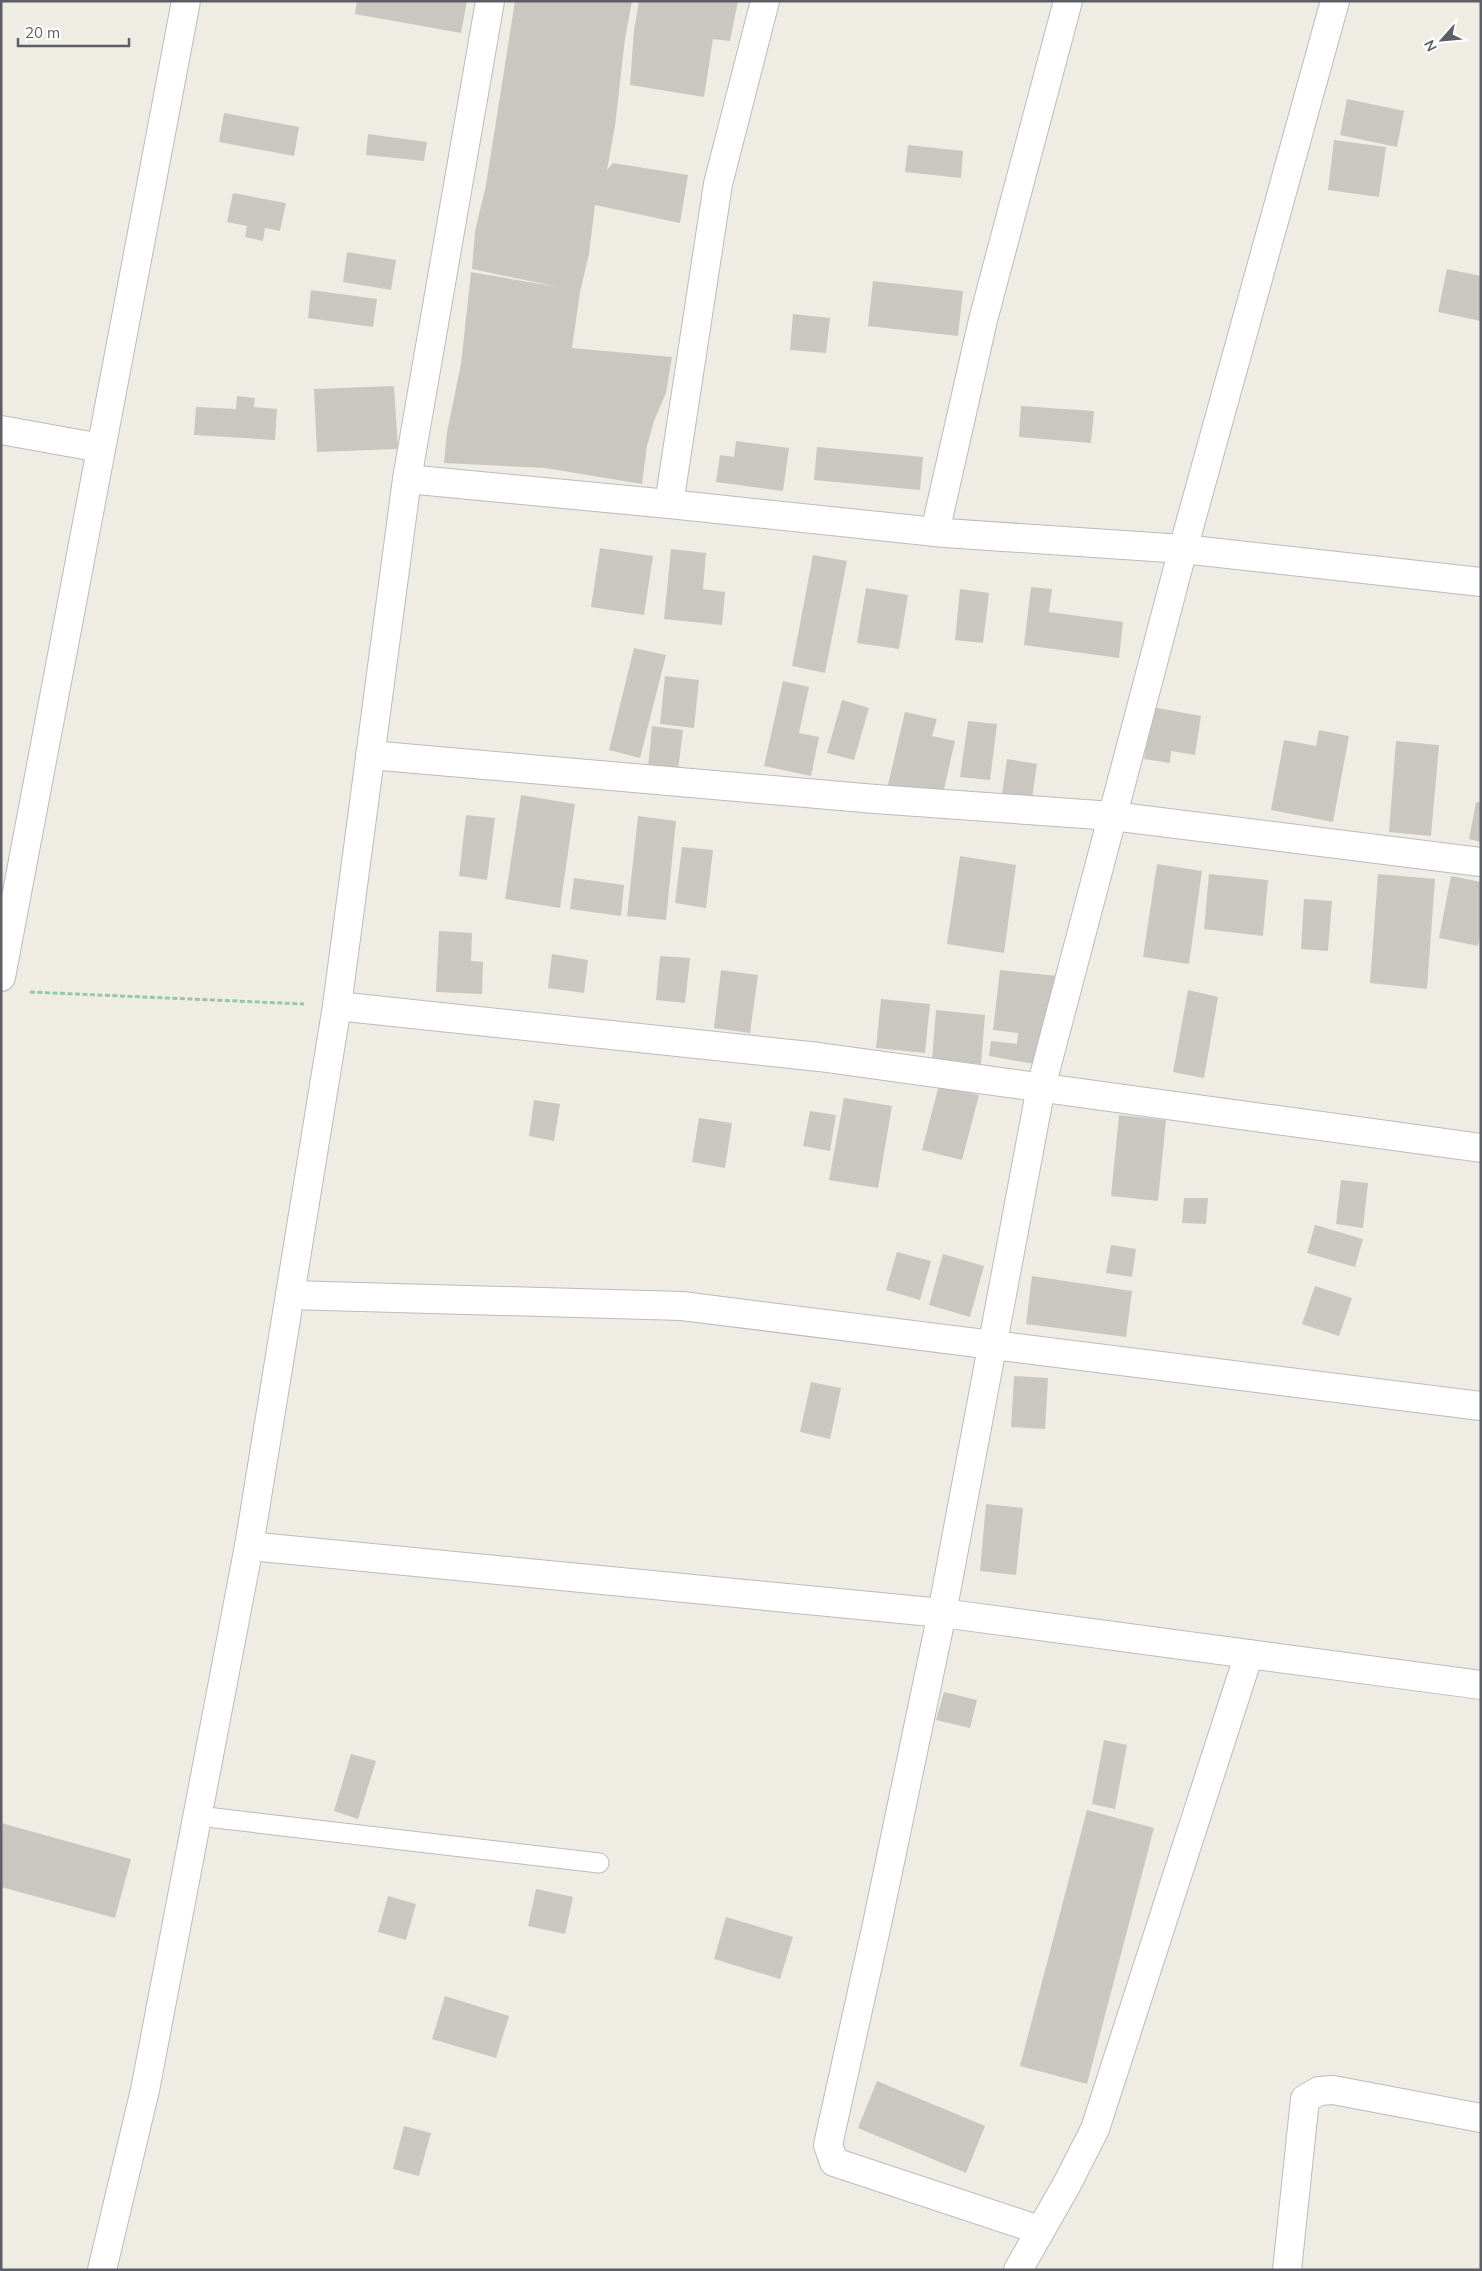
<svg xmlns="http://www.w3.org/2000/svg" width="1482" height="2271" font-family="Mulish,sans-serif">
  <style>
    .building { fill: #cac7c0 }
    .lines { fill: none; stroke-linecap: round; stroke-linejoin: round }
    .lane-casing { stroke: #b8bbc0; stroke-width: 21 }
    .street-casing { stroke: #b8bbc0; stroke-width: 30 }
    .path { stroke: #96c7a6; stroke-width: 3; stroke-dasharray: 5 2.5; stroke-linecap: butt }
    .lane { stroke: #fff; stroke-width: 19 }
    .street { stroke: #fff; stroke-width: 28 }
  </style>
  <rect width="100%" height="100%" fill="#efede3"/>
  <!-- building -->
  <g class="building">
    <path d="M357,1h110l-6,32 -106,-19z"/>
    <path d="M515,1h117l-7,38 -10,87 -8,44 6,-7 75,12 -8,48 -85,-18 -6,49 -9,38 -8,56 100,9 -6,36 -12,28 -7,25 -5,38 -97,-16 -101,-5 3,-31 14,-68 10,-92 87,15 -86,-18 3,-38 11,-46z"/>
    <path d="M639,1h99l-8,40 -17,-2 -9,58 -74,-12 4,-55z"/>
    <path d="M1347,99l57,12 -7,36 -57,-12z"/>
    <path d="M224,113l75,14 -5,29 -75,-14z"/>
    <path d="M368,134l59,8 -3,19 -58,-6z"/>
    <path d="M1334,140l52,7 -7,50 -51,-7z"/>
    <path d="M908,145l55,6 -2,27 -56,-6z"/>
    <path d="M233,193l53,10 -6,28 -15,-3 -2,13 -18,-4 2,-11 -20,-4z"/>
    <path d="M347,252l49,8 -5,30 -48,-8z"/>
    <path d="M1447,269l34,7v45l-43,-9z"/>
    <path d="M873,281l90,10 -5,45 -90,-10z"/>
    <path d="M311,290l66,9 -4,28 -65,-9z"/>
    <path d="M793,314l37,4 -4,35 -36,-3z"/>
    <path d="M394,386l4,63 -81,3 -3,-63z"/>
    <path d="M237,396l18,2 -1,9 23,2 -2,31 -81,-5 2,-28 40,2z"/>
    <path d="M1021,406l73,5 -3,32 -72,-6z"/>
    <path d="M736,441l53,7 -6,43 -67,-9 4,-27 14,2z"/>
    <path d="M817,447l106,10 -3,33 -106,-10z"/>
    <path d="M600,548l53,8 -9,59 -53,-8z"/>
    <path d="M671,549l35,4 -3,36 22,3 -3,33 -58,-6z"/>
    <path d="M813,555l34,6 -22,112 -33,-7z"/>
    <path d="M1031,587l21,2 -3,23 74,10 -4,36 -95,-13z"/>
    <path d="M866,588l42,7 -9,54 -42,-6z"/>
    <path d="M960,589l29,4 -6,50 -28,-3z"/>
    <path d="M634,648l32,7 -26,103 -31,-8z"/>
    <path d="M665,676l34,4 -5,48 -34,-4z"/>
    <path d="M783,681l26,6 -10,46 20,4 -8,39 -47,-10z"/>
    <path d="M842,700l27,8 -15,52 -27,-7z"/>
    <path d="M1152,707l49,9 -6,39 -24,-4 -1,12 -26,-4z"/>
    <path d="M905,712l32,7 -5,17 23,5 -14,61 -54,-13z"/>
    <path d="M968,721l29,3 -7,56 -30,-3z"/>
    <path d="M652,726l31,4 -5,41 -30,-4z"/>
    <path d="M1319,730l30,6 -16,86 -62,-12 13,-70 32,6z"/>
    <path d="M1396,741l43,4 -8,91 -42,-4z"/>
    <path d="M1007,759l30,5 -5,35 -30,-5z"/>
    <path d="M521,795l54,9 -15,104 -55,-9z"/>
    <path d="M1476,802l5,1v39l-12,-3z"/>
    <path d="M466,815l29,3 -8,62 -28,-4z"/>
    <path d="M638,816l38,5 -10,99 -39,-4z"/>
    <path d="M682,847l31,3 -7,58 -31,-5z"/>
    <path d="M960,856l56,9 -12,88 -57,-9z"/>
    <path d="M1157,864l45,7 -13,93 -46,-7z"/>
    <path d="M1209,874l59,6 -5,56 -59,-7z"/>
    <path d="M1378,874l57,5 -8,110 -57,-6z"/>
    <path d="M1451,876l30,6v50l-3,14 -39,-8z"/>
    <path d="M574,878l50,7 -3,31 -51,-7z"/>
    <path d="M1304,899l28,2 -4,50 -27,-2z"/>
    <path d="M439,931l33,2 -1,28 12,1 -1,32 -46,-2z"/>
    <path d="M552,954l36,6 -4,33 -36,-5z"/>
    <path d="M660,956l30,2 -5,45 -29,-3z"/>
    <path d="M721,970l37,5 -8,58 -36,-5z"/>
    <path d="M1000,970l57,6 -23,88 -45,-8 2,-15 26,3 1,-11 -25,-3z"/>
    <path d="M1188,990l30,7 -14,81 -31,-6z"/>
    <path d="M881,999l49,5 -5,49 -49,-5z"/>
    <path d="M936,1010l49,5 -4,49 -49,-4z"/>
    <path d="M939,1085l40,10 -17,65 -40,-10z"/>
    <path d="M844,1098l48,8 -14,82 -49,-8z"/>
    <path d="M534,1100l26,4 -6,37 -25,-5z"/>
    <path d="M810,1111l26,4 -6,36 -27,-5z"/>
    <path d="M1119,1115l47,5 -8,81 -47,-5z"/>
    <path d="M699,1118l33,5 -7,45 -33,-6z"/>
    <path d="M1341,1180l27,3 -5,45 -27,-4z"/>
    <path d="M1184,1198h24l-2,26 -24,-1z"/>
    <path d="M1315,1225l48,14 -8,28 -48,-14z"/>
    <path d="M1111,1245l25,4 -4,28 -26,-4z"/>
    <path d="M897,1252l34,9 -11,39 -34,-10z"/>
    <path d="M943,1254l41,12 -14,51 -41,-12z"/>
    <path d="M1032,1276l100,15 -6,46 -100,-13z"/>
    <path d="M1315,1286l37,12 -13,38 -37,-12z"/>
    <path d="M1014,1376l34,2 -3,51 -34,-2z"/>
    <path d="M811,1382l30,6 -11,51 -30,-7z"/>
    <path d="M986,1504l37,4 -7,67 -36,-4z"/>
    <path d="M944,1692l33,8 -7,28 -34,-8z"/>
    <path d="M1104,1740l23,5 -12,64 -23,-5z"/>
    <path d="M351,1754l25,7 -18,58 -24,-8z"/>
    <path d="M1087,1810l67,18 -67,256 -67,-18z"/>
    <path d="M1,1823l130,36 -16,59 -114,-31z"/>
    <path d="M536,1889l37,8 -8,37 -37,-8z"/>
    <path d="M388,1896l28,8 -10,36 -28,-8z"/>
    <path d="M726,1917l67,20 -13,42 -66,-20z"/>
    <path d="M445,1996l64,20 -13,42 -64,-19z"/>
    <path d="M877,2081l108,45 -19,47 -108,-45z"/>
    <path d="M404,2126l27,7 -12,43 -26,-7z"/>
  </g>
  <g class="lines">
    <!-- lane casing -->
    <g class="lane-casing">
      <path id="lane" d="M198,1816l401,47"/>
    </g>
    <!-- street casing -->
    <g class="street-casing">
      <g id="street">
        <path d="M1,430l100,18"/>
        <path d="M407,479l262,25 276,29 238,16 298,33"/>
        <path d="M669,504l49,-320 47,-183"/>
        <path d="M935,532l48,-212 85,-319"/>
        <path d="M370,755l505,44 237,17 369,46"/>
        <path d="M1,977l185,-976"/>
        <path d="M337,1006l482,51 662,91"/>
        <path d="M290,1295l392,11 799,100"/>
        <path d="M249,1546l693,67 539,72"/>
        <path d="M1039,2230l-205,-68 -6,-17 49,-221 65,-311 99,-526 142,-538 152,-548"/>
        <path d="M102,2270l43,-180 104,-544 88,-540 70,-527 83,-478"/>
        <path d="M1018,2270l49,-86 28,-55 154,-475"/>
        <path d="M1287,2270l18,-171 14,-8 14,-1 148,28"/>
      </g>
    </g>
    <!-- path -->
    <path class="path" d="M30,992l274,12"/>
    <!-- lane -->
    <use href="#lane" class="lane"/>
    <!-- street -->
    <use href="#street" class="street"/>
  </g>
  <!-- border -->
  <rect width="1482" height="2271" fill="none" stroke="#5b5f65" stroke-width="5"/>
  <!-- north arrow -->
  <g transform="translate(1442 40) rotate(243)" stroke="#ffffff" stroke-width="4" paint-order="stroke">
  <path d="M0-4L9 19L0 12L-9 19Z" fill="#5b5f65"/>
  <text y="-8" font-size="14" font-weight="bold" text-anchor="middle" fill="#5b5f65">N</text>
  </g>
  <!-- scale -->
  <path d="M18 38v8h111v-8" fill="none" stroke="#5b5f65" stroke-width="2.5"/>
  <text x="25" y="38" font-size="15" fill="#5b5f65" stroke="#ffffff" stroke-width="4" paint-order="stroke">20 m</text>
</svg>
